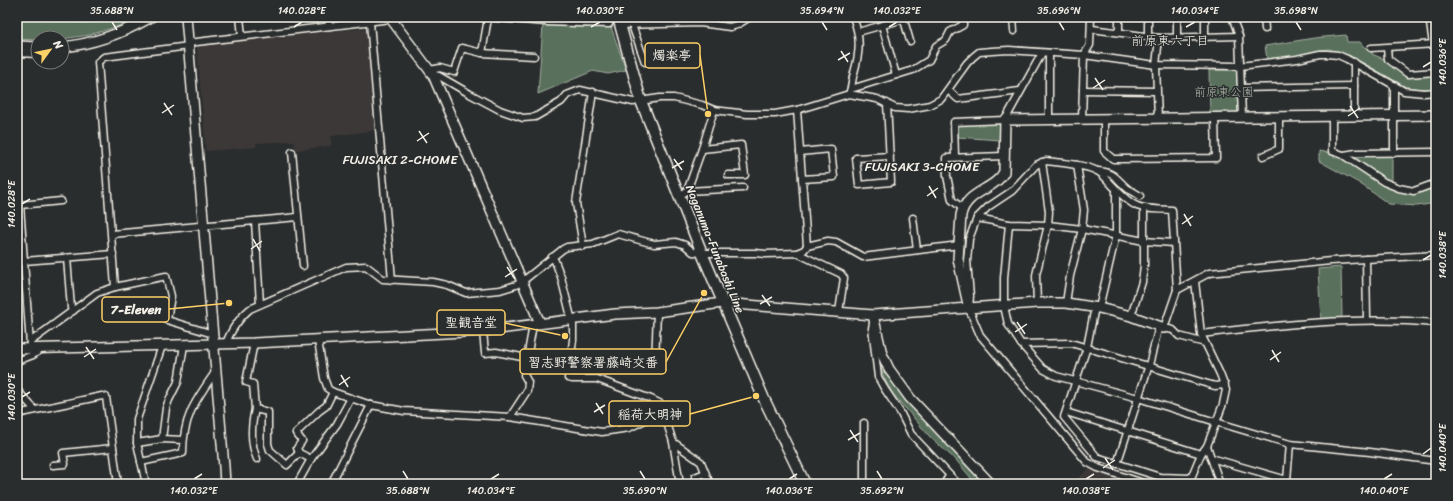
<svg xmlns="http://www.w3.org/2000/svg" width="1453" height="501" font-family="Sriracha,'Klee One',sans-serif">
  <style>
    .built { fill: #3d3939 }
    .green { fill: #586f5c; stroke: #a6b0a2 }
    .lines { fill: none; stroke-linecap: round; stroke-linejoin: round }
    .street-casing { stroke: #f4f1e8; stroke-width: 9 }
    .secondary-casing { stroke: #f4f1e8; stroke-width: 12 }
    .primary-casing { stroke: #f4f1e8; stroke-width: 13 }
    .street { stroke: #2a2d2e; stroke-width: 6 }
    .secondary { stroke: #2a2d2e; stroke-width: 9 }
    .primary { stroke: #2a2d2e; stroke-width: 10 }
    .rail-casing { stroke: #f4f1e8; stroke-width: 3.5 }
    .rail { stroke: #2a2d2e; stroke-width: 2; stroke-dasharray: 6; stroke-linecap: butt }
    .ticks { fill: none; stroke: #f4f1e8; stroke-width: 1.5 }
    .labels { text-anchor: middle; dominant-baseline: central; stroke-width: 3; stroke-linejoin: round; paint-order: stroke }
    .park-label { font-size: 12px; fill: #aeb6a9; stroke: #2a2d2e }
    .street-label { font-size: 12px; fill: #f4f1e8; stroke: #2a2d2e }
    .neighbourhood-label { font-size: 13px; fill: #f4f1e8; stroke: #2a2d2e }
    .leader { fill: none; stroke: #ffd166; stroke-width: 1.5 }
    .callout-dot { fill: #ffd166; stroke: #2a2d2e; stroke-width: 1.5 }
    .callout { fill: #2a2d2e; stroke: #ffd166; stroke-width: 1.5 }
    .callout-label { font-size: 13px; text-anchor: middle; font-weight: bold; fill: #f4f1e8 }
    .neatline { fill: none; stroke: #f4f1e8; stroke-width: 1.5 }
    .ticks-label { font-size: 10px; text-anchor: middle; fill: #f4f1e8 }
  </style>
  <rect width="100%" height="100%" fill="#2a2d2e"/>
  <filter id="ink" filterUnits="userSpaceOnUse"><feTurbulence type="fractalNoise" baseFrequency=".025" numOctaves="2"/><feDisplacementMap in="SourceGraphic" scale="8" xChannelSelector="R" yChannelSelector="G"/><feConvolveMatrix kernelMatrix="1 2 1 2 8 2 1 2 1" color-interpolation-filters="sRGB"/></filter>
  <g filter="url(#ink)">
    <!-- built -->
    <g class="built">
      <path d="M366,28l9,101 -4,2 -40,5v10l-35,4 -2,-9 -38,2v4l-50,4 -9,-103 3,-3z"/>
      <path d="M1090,468l44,16h-63z"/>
    </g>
    <!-- green -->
    <g class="green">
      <path d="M17,17h23l17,4 30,2 28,-6h22l-18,9 -30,9 -27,4 -24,-1v2l-21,-1z"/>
      <path d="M543,25l68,2 15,43 -18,4 -15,-3 -55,23z"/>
      <path d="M1346,35l1,7h13l4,5 8,3v4l14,6 21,16 29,-3v15l-11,1 -19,-2 -57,-32 -20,-6 -9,1 -23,6 -30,3 -2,-13 49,-8z"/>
      <path d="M1209,70h28l1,44 -28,1z"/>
      <path d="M1000,122v18l-43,-3v-10l3,-3z"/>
      <path d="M1319,151l10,2 24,10 29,22 17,6 20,2 17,-7v17l-19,3 -28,-2 -30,-21 -40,-22z"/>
      <path d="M1392,155v28l-8,-4 -28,-21v-2z"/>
      <path d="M1341,267l1,52 -21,1 -3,-51z"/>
      <path d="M882,359l106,125h-12l-20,-24 -25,-22 -38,-44 -8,-14 -5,-14z"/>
    </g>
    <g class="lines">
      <!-- street casing -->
      <g class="street-casing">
        <g id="street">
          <path d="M240,17l2,19"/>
          <path d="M328,17l1,9"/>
          <path d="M485,17l61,5 63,2 1,-7"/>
          <path d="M903,17l7,24"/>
          <path d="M1013,17l1,14"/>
          <path d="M1232,17l7,19 3,81"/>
          <path d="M1264,17l1,12"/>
          <path d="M1429,17l4,27"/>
          <path d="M370,22l22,258"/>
          <path d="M621,25l79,-2 30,4 7,-2 13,-8"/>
          <path d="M632,25l13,37"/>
          <path d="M882,25l14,50"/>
          <path d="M1092,29l67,9 80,-2"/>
          <path d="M858,32l46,-13"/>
          <path d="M1119,32v-15"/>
          <path d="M1148,36v-19"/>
          <path d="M1177,37v-20"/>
          <path d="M1205,37v-20"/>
          <path d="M188,43l203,-24 -1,-2"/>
          <path d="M1371,48l65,-4"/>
          <path d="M1387,48l1,11 20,15 28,-2"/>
          <path d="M17,53l21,1"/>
          <path d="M482,53l52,3"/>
          <path d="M1049,53v66"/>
          <path d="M1354,62v54"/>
          <path d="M430,70l10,-2 14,4 8,-24 20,5 6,-35"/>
          <path d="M433,75l6,1 31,18 30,16 23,8 12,-1 26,-15 6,-7 13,-5 53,12 27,-4h14l28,7 12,5 33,4h28l22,-4 52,-16 28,5 18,9 13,1 22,-4 11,-6 26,-36 6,-6 6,-5 13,-1 17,-1 75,5 72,10 84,1 57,-7 23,-5h7l11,1 9,4 57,32 20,2 12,-1"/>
          <path d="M1394,85v68"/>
          <path d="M1241,88l113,-2"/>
          <path d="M851,89l62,-19 16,-10 7,-14 10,-6 4,-8 13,-7v-8"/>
          <path d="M948,90l10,9 62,-8"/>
          <path d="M1083,90l73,1"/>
          <path d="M850,91c2,-5 2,-12 4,-18 6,-22 7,-35 -1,-56"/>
          <path d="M887,103l4,79 -32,3 -3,-27 34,-2"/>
          <path d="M797,110l10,136"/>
          <path d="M1332,116v35l11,4 41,27 15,6 15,3 22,-8"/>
          <path d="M1082,119l2,-64 6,-10 1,-28"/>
          <path d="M1104,119v32l9,8h6l97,-1 -1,-40"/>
          <path d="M1158,119l-2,-54 3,-27"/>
          <path d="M702,149l39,-4 4,30h-17"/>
          <path d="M17,152l2,-6"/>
          <path d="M292,152l11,114"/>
          <path d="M800,152l31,-3 3,28 -32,2"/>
          <path d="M1344,155l12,-2 80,-1"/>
          <path d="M1263,156l16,-7v-32"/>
          <path d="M955,157l-1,-35 51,-2 37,-67"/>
          <path d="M1098,171c17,1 19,9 30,18 4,2 8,4 12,7"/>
          <path d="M687,191l56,-3"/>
          <path d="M679,196l8,-5 15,-42 12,-39"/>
          <path d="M17,205h3l10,140"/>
          <path d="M20,205l41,-4"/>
          <path d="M962,208l-10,-8 -5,-24 -1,-18 58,-2"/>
          <path d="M913,218l4,32"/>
          <path d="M977,218l32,6 39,1 34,4 62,12 30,2"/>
          <path d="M255,221l5,83"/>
          <path d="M1009,224l-5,54v28l4,18 13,20 22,25 13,7 82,22 78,24 74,22 80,8 66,9"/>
          <path d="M112,234l186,-17"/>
          <path d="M583,246l-7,-43 17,-111"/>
          <path d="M797,253l7,-3 3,-4 21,-5 8,1 27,15 96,-12"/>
          <path d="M552,257l3,4 6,16 12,48v15l-5,38 4,1h25l54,20 10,5 12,38 7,42"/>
          <path d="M67,258l4,50 2,3"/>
          <path d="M1366,259l1,61"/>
          <path d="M24,261l89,-7"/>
          <path d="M115,287l-17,-225 6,-5 85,-11"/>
          <path d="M1037,303l-1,-28 12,-50 1,-13 -7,-50"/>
          <path d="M1066,303l4,-27 12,-47 2,-19 -7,-45"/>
          <path d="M1095,307l-8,40 -23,70 33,40 63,20 31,1 10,-24 6,-8 16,-42 3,-14 -6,-16 -19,-40 -6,-53"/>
          <path d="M1099,308l17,-73v-45"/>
          <path d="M1131,316l11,-34 2,-17v-56"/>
          <path d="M873,323l-1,5 6,49 6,11 16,24 11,22 47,50"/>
          <path d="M483,331l2,22 11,-1 31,6"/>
          <path d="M1201,334c77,-9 157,-18 235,-11"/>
          <path d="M318,340l6,38 4,11 5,3"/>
          <path d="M30,342l67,-49 18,-6 51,-11 5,20 -4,24 46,14"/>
          <path d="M254,343l-8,39 7,2 2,25 13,3v32l2,6 17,15 12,-12"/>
          <path d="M1205,343l-26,-7 -6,-6 -9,-2 13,-38 32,-17 122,-12 105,-6"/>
          <path d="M226,344c4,-13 14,-27 24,-35l96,-42 20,-1 17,13 50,3 14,3 19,8 34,-3 16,-5 7,-4 40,-32 4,-2 26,-3 25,-10 36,10 22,-2 9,3 8,7 9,1h53l11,1 31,-1 44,21 3,4 -5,34"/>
          <path d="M1021,344l50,-1 137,41 7,2 10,-1"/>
          <path d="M17,361l16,-6 9,-6"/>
          <path d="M655,364l2,-52"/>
          <path d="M17,390l18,20"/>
          <path d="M351,398l-14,26 -26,35 -12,-6 -2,-5 5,-7 -6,-8 23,-22 7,-5 7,-14 38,13 33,6 106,6 92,15 27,-4 34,-17"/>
          <path d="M255,409c-4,17 -5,34 2,50"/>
          <path d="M1066,412l135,42"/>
          <path d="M17,414l85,-18 4,1 12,87"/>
          <path d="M510,417l17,-26 1,-9 -4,-7 9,-50"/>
          <path d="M183,440l-21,-1 4,-31 3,-8 9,-18 6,-37"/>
          <path d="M673,442l28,20 9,22"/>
          <path d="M137,443l25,-4"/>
          <path d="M1207,446l13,38"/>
          <path d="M1211,458l76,22 3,-36"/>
          <path d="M141,462l42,-9c0,-37 13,-53 33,-82"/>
          <path d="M1117,464l32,-99 10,-39"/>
          <path d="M53,465l12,-1 -2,-11 50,-5"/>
          <path d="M332,482l39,-77"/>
          <path d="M146,484l-9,-41v-24l25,-73"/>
          <path d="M297,484l14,-25"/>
          <path d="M698,484l-3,-7 10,-4"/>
          <path d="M864,484v-61"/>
          <path d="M944,484l5,-8"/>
          <path d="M1146,484l-48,-16 -11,-6 -107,-127 -11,-26 1,-13 -3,-35 2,-22 8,-21 11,-11 24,-16 24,-26 10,-4c15,2 38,3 51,10 7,3 12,12 18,17 22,24 27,20 57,22l5,80"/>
        </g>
      </g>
      <!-- secondary casing -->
      <g class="secondary-casing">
        <g id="secondary">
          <path d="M186,17l38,450 1,17"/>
          <path d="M391,19l42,56 107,248"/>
          <path d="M17,46l21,1"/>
          <path d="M62,47c32,-3 61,-14 89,-30"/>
          <path d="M969,309l-11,-50 3,-44c5,-24 34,-25 43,-43l1,-52 431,-5"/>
          <path d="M873,315l9,39 7,15 21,29 81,86"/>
          <path d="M17,349l237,-6 229,-12 132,-17 42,-2 65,-9 151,12 164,-12h29l33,5 32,8 33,12"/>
        </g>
      </g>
      <!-- primary casing -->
      <g class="primary-casing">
        <path id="primary" d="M618,17l23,84 61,152 62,146 41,85"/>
      </g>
      <!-- street -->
      <use href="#street" class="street"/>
      <!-- secondary -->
      <use href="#secondary" class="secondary"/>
      <!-- primary -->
      <use href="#primary" class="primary"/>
      <!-- rail casing -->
      <g class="rail-casing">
        <path id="rail" d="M51,17l35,3 17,-3"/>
      </g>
      <!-- rail -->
      <use href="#rail" class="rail"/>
    </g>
  </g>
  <!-- ticks -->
  <path class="ticks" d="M112,22l5,8M822,22l5,8M1059,22l5,8M1296,22l5,8M294,27l8,-5M591,27l9,-5M889,27l8,-5M1186,27l9,-5M841,51l7,11M838,60l12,-7M1423,67l8,-5M1095,78l8,12M1093,88l12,-8M164,103l8,12M1350,106l8,12M162,113l12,-8M1348,116l12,-8M419,131l8,12M417,141l12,-8M674,159l8,11M672,168l12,-7M929,186l7,12M927,196l11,-8M22,204l8,-5M1184,214l7,12M1182,224l11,-8M253,239l7,12M251,249l11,-8M1423,260l8,-5M507,267l8,12M505,277l12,-8M762,295l8,11M760,304l12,-7M1017,322l8,12M1015,332l12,-8M86,347l8,12M1272,350l7,12M84,357l12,-8M1270,360l11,-8M341,375l7,12M339,385l11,-8M22,397l8,-5M596,403l7,11M594,412l11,-7M850,430l8,12M848,440l12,-7M1423,454l8,-6M1105,458l8,12M1103,468l12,-8M403,471l5,8M640,471l5,8M877,471l5,8M194,479l8,-5M491,479l8,-5M789,479l8,-5M1086,479l8,-5M1384,479l8,-5"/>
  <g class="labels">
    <!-- park labels -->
    <g class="park-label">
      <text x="1224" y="92">前原東公園</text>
    </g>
    <!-- street labels -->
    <g class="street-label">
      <text transform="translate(715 249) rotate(68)">Naganuma-Funabashi Line</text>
    </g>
    <!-- neighbourhood labels -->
    <g class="neighbourhood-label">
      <text x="1170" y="40">前原東六丁目</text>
      <text x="400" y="159">FUJISAKI 2-CHOME</text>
      <text x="922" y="166">FUJISAKI 3-CHOME</text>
    </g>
  </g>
  <!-- callouts -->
  <path class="leader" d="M708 114L700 55M229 303L169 309M565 336L505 323M704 293L666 362M756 396L690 414"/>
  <g class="callout-dot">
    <circle cx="708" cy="114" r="4"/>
    <circle cx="229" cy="303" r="4"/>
    <circle cx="565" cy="336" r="4"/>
    <circle cx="704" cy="293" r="4"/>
    <circle cx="756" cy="396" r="4"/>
  </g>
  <g class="callout">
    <rect x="645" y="43" width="55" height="25" rx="4"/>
    <rect x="102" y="297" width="67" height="25" rx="4"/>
    <rect x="437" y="310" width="68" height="25" rx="4"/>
    <rect x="520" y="349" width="146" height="25" rx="4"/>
    <rect x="609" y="401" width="81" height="25" rx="4"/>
  </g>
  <g class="callout-label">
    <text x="672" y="60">燭楽亭</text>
    <text x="136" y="314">7-Eleven</text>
    <text x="471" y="327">聖観音堂</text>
    <text x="593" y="367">習志野警察署藤崎交番</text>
    <text x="650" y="419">稲荷大明神</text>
  </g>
  <!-- margin -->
  <rect width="1453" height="501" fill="none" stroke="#2a2d2e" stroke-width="44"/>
  <!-- north arrow -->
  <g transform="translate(50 50) rotate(57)"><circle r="19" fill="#2a2d2e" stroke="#7b7b78"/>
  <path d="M0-3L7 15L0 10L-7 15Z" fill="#ffd166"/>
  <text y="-6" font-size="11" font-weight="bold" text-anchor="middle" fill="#f4f1e8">N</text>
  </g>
  <rect x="22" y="22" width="1409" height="457" class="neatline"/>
  <g class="ticks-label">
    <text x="112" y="14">35.688°N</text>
    <text x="302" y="14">140.028°E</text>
    <text x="600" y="14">140.030°E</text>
    <text x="822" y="14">35.694°N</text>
    <text x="897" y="14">140.032°E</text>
    <text x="1059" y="14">35.696°N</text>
    <text x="1195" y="14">140.034°E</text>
    <text x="1296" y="14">35.698°N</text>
    <text transform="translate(1442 62) rotate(-90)" y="4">140.036°E</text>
    <text transform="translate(11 204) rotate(-90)" y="4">140.028°E</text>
    <text transform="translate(1442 255) rotate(-90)" y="4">140.038°E</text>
    <text transform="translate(11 397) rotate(-90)" y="4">140.030°E</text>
    <text transform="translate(1442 448) rotate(-90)" y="4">140.040°E</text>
    <text x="194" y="494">140.032°E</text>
    <text x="408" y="494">35.688°N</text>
    <text x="491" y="494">140.034°E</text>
    <text x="645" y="494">35.690°N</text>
    <text x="789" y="494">140.036°E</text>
    <text x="882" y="494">35.692°N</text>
    <text x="1086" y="494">140.038°E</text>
    <text x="1384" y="494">140.040°E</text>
  </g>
</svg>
